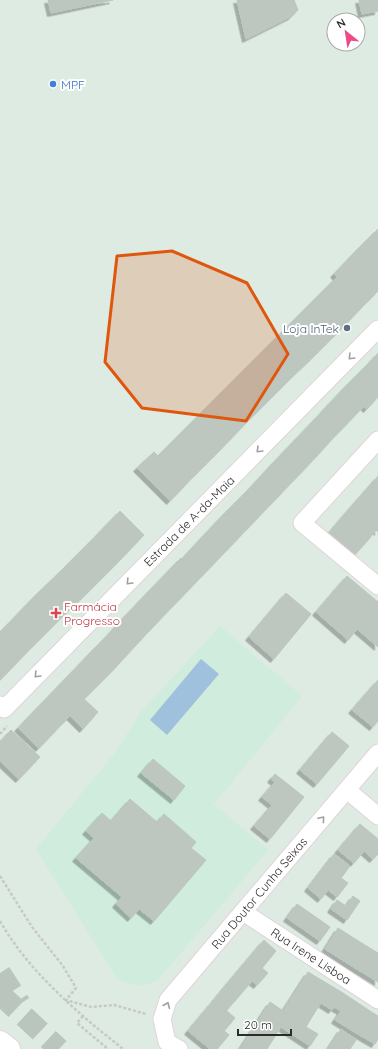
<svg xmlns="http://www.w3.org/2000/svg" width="378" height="1049" font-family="Quicksand,sans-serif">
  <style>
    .education { fill: #cfecdd }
    .green { fill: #9fc1de }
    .building { fill: #bdc7c0; stroke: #b8c7bf; filter: url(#shadow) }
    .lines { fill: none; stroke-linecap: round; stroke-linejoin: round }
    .trunk-tunnel { stroke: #bac5be; stroke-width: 22; stroke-dasharray: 22 11; stroke-linecap: butt }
    .minor-casing { stroke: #e2d3d9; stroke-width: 19 }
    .tertiary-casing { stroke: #e2d3d9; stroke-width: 24 }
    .path { stroke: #c8c8c8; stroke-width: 2.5; stroke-dasharray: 3 2; stroke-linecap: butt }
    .minor { stroke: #fff; stroke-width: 17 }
    .tertiary { stroke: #fff; stroke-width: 22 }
    .oneway { stroke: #a0a0a0 }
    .marked { fill: #df570e; fill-opacity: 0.2; stroke: #df570e; stroke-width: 3; stroke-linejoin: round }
    .shop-dot { fill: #3f7fe0; stroke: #fff; stroke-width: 1.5 }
    .service-dot { fill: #5c6f8a; stroke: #fff; stroke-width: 1.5 }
    .health-dot { fill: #e0444e; stroke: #fff; stroke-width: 1.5 }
    .labels { text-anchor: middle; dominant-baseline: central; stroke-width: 4; stroke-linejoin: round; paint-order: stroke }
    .shop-label { font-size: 12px; fill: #366cbe; stroke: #fff; text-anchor: start }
    .service-label { font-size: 12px; fill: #4e5e75; stroke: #fff; text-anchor: end }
    .street-label { font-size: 12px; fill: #2b2b2b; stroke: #fff }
    .health-label { font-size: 12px; fill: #be3a42; stroke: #fff; text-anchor: start }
  </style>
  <defs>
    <filter id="shadow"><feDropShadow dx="-3.5" dy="3.5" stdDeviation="0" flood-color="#0004"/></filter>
  </defs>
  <rect width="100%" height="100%" fill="#deebe3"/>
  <!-- education -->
  <path class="education" d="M220,626l82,70 -88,108 54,46 -111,131 -18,5 -21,-6 -82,-131 79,-96 26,-41z"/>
  <!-- green -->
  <path class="green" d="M201,659l18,15 -52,61 -17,-15z"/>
  <!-- building -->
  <g class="building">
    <path d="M48,0h35l1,6 -33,7z"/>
    <path d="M83,0h30l-29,6z"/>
    <path d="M237,0h57l4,10 -6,6 -46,23z"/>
    <path d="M359,0h19v11l-16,3z"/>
    <path d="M378,229v40l-20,-20z"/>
    <path d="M358,249l20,20v22l-13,13 -31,-30z"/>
    <path d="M337,277l28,27 -25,26 -28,-28z"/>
    <path d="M312,302l28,28 -29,29 -28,-28z"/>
    <path d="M283,331l28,28 -17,16 -28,-27z"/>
    <path d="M266,348l28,27 -23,23 -28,-27z"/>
    <path d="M378,353v13l-6,-6z"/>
    <path d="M372,360l6,6v31l-11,12 -23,-21z"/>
    <path d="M243,371l28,27 -23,23 -28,-27z"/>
    <path d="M344,388l20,18 -29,30 -19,-18z"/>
    <path d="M220,394l28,27 -30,31 -28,-28z"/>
    <path d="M316,418l19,18 -20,22 -19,-19z"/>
    <path d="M190,424l28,28 -25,25 -28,-28z"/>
    <path d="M296,439l19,19 -22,23 -19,-19z"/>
    <path d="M165,449l28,28 -23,24 -33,-33 17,-16 4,4z"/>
    <path d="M274,462l19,19 -23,24 -19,-18z"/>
    <path d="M378,476v11l-5,-5z"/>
    <path d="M373,482l5,5v45l-2,-2 -7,9 -25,-24z"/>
    <path d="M251,487l19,18 -24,25 -20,-18z"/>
    <path d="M120,511l24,24 -29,30 -24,-24z"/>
    <path d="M226,512l20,18 -20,21 -20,-18z"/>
    <path d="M344,515l25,24 -18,20 -26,-21z"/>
    <path d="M206,533l20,18 -25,26 -19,-18z"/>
    <path d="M91,541l24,24 -27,27 -24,-24z"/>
    <path d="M181,558l20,19 -29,30 -20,-19z"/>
    <path d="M64,568l24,24 -29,28 -24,-24z"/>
    <path d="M347,576l31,26v3l-30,35 -32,-28z"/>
    <path d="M152,588l20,19 -23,24 -20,-19z"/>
    <path d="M286,593l25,21 -37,45 -25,-22z"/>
    <path d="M35,596l24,24 -27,27 -24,-23z"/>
    <path d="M378,605v42l-21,-18z"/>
    <path d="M129,612l20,19 -24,26 -20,-19z"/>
    <path d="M8,624l24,23 -32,33v-48z"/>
    <path d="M105,638l20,19 -12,13 -20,-20z"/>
    <path d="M93,650l20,20 -21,21 -20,-19z"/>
    <path d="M72,672l20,19 -8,8 14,13 -15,17 -13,-13 -7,7 -21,-20z"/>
    <path d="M378,680v41l-5,6 -21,-17z"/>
    <path d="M42,703l21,20 -24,25 -21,-20z"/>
    <path d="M11,730l29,27 -21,22 -19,-18v-19z"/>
    <path d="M332,732l17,14 -32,38 -17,-14z"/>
    <path d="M153,759l32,27 -11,14 -33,-27z"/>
    <path d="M275,774l29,23 -34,42 -16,-13 18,-21 -10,-8 13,-15 -4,-3z"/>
    <path d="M130,799l27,23 7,-8 32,28 -5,6 15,12 -52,61 -15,-12 -8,9 -15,-14 6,-7 -46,-39 18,-20 -8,-7 16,-18 9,8z"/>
    <path d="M360,824l18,15v15l-5,5 -9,-8 -10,12 -16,-13z"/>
    <path d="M334,854l16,12 -9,12 7,5 -11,14 -9,-7 -7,9 -13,-11z"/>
    <path d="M353,896l7,5 -13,19 -16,-11 6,-9 9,6z"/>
    <path d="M297,904l33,23 -10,14 -33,-23z"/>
    <path d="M338,928l22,14 -13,21 -22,-14z"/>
    <path d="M264,940l12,11 -14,17 6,5 -11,12 -5,-4 -12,14 -13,-11z"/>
    <path d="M360,942l18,11v29l-31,-19z"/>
    <path d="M308,972l10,6 -16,25 13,9 -9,15 12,7 -8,12 -29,-19 8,-12 -6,-4z"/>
    <path d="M318,978l25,15 -11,17 -11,-7 -6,9 -13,-9z"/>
    <path d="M227,984l13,11 -14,16 -12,-11z"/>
    <path d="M343,993l27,18 -14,22 -21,-13 6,-9 -7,-4z"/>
    <path d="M214,1000l21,18 -11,13 -21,-18z"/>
    <path d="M270,1002l19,13 -8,12 -14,22 -12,-8 -5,8h-10z"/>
    <path d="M370,1011l8,5v23l-3,5 -19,-11z"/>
    <path d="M203,1013l26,22 -12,14h-7l-22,-18z"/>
    <path d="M341,1029l15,11 -6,9h-22z"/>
    <path d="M255,1041l12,8h-17z"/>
  </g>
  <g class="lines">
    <!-- trunk-tunnel -->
    <g class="trunk-tunnel">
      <path d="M0,973l20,31"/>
      <path d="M0,994l59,55"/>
    </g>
    <!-- minor casing -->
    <g class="minor-casing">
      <g id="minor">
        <path d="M378,440l-76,83 76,63"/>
        <path d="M0,705l4,4 374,-380"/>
        <path d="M347,790l31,26"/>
        <path d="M243,912l135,88"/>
        <path d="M179,1049l-12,-7 -5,-23 6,-19 210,-247"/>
      </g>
    </g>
    <!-- tertiary casing -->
    <g class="tertiary-casing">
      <path id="tertiary" d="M0,1042l9,7"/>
    </g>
    <!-- path -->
    <g class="path">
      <path d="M0,734l7,-8"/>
      <path d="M0,876l32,51 31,39 13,22 -10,12 25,7 23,-2 32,9"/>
      <path d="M0,921c21,37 51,67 83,95 13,12 27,22 40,33"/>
      <path d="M83,1016l-6,7 31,26"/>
    </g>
    <!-- minor -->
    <use href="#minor" class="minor"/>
    <!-- tertiary -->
    <use href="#tertiary" class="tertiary"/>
  </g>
  <!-- one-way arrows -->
  <defs><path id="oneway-chevron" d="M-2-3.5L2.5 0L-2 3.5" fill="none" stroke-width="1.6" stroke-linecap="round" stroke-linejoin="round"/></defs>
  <g class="oneway">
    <use href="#oneway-chevron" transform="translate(351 357) rotate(135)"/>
    <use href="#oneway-chevron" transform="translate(259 450) rotate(135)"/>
    <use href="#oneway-chevron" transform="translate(129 582) rotate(134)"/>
    <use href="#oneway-chevron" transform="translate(37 675) rotate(134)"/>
    <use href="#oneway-chevron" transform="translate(322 819) rotate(-50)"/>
    <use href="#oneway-chevron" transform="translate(167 1005) rotate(-67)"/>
  </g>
  <!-- marked area -->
  <path class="marked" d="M172,251l75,32 41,71 -42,67 -104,-13 -37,-46 12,-106z"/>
  <!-- markers -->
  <circle class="shop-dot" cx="53" cy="84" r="4"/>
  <circle class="service-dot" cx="347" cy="328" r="4"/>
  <path class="health-dot" d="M54 607h4v4h4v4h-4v4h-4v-4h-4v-4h4z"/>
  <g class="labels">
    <!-- shop labels -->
    <g class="shop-label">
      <text x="61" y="84">MPF</text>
    </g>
    <!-- service labels -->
    <g class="service-label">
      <text x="339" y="328">Loja InTek</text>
    </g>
    <!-- street labels -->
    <g class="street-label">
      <text transform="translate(189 521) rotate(-45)">Estrada de A-da-Maia</text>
      <text transform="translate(259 893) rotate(-50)">Rua Doutor Cunha Seixas</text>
      <text transform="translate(311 956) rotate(33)">Rua Irene Lisboa</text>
    </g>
    <!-- health labels -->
    <g class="health-label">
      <text x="64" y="606">Farmácia<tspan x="64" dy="14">Progresso</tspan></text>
    </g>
  </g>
  <!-- north arrow -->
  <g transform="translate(346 32) rotate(330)"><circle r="19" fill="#ffffff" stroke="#aaaaaa"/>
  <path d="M0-3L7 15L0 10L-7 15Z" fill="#eb4b89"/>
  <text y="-6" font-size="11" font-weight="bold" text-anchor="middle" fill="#2b2b2b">N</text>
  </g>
  <!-- scale -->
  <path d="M238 1029v6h53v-6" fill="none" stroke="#2b2b2b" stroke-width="2"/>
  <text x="244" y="1029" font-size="12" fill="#2b2b2b" stroke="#ffffff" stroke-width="3" paint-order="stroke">20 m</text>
</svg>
